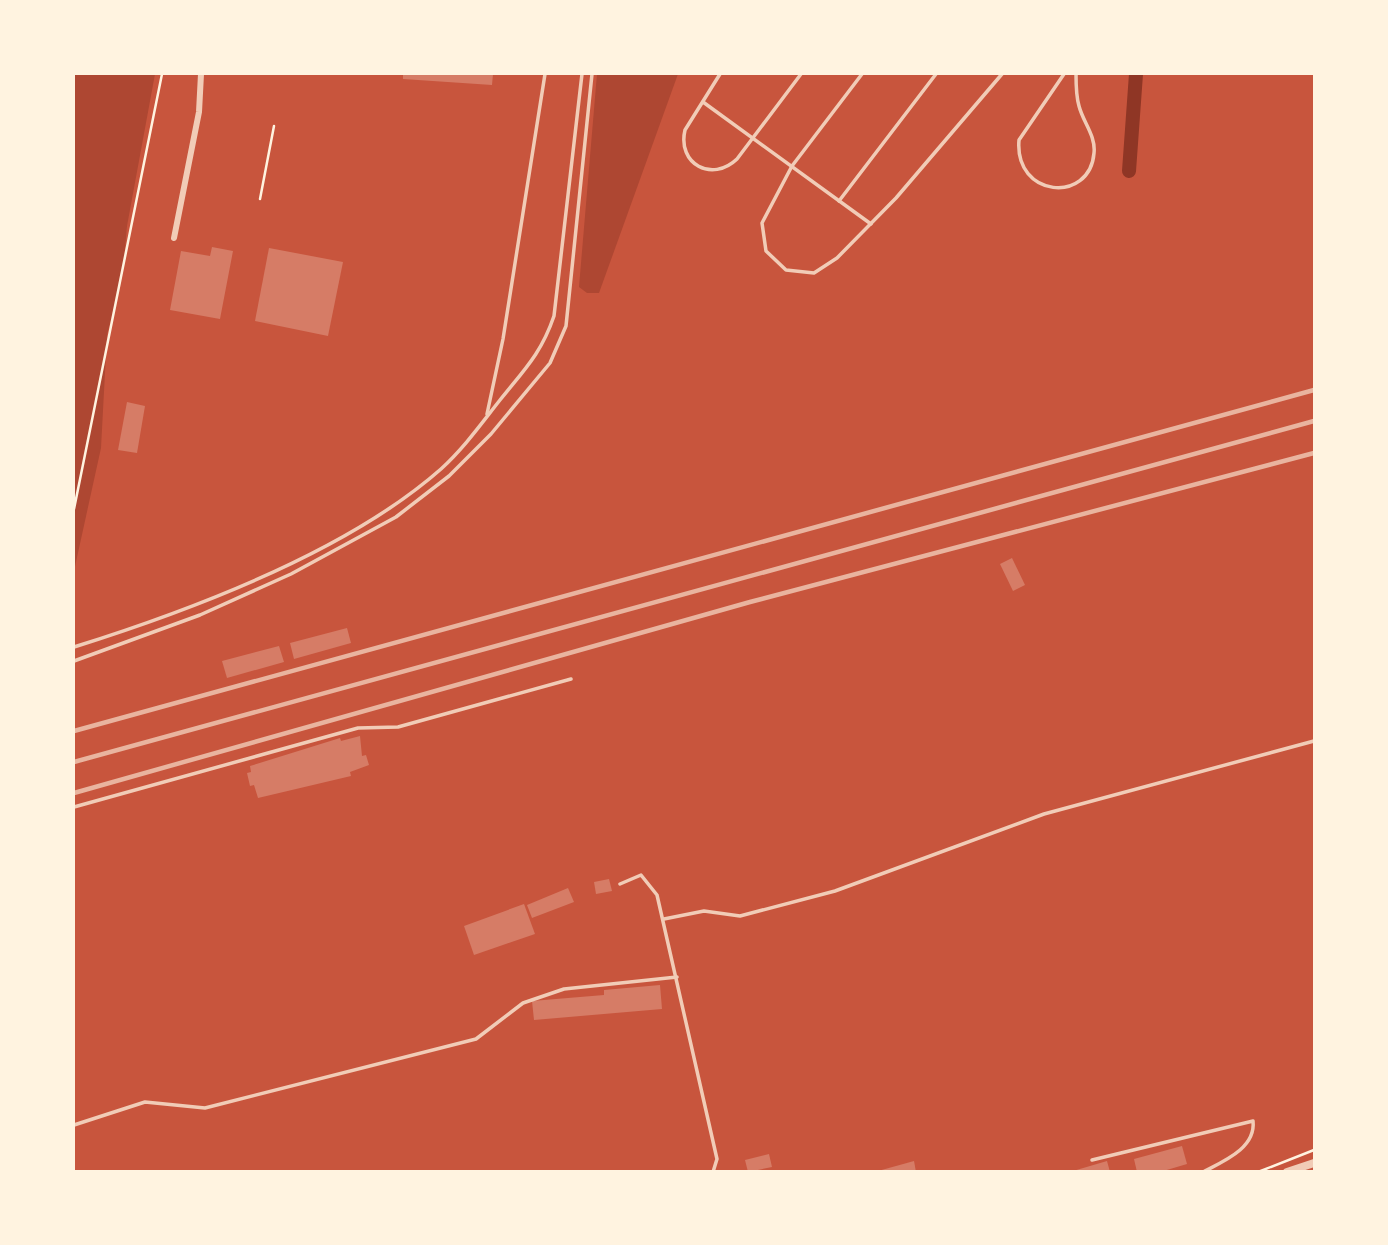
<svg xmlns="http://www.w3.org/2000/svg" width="1388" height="1245" font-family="Poppins,sans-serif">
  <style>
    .green { fill: #ae4732 }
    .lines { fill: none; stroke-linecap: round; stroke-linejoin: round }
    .canal { stroke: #8f3625; stroke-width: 14 }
    .building { fill: #d67c66 }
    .path { stroke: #fff3e0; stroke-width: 2.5 }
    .service { stroke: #f1ccb7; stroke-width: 3.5 }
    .minor { stroke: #f1ccb7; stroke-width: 6 }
    .tertiary { stroke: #f1ccb7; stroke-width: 8 }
    .rail { stroke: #e9b49f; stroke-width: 4.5 }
  </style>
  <rect width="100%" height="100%" fill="#c8553d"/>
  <!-- green -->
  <g class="green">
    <path d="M74,74h81l-28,152 -4,45 -16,64 -6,113 -27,123z"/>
    <path d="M597,74h81l-79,219h-12l-8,-6z"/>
  </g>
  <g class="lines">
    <!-- canal -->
    <path class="canal" d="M1129,171l7,-97"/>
  </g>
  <!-- building -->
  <g class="building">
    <path d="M403,74h90l-1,11 -89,-6z"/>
    <path d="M212,247l21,4 -13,68 -50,-9 11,-59 29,5z"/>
    <path d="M269,248l74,14 -15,74 -73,-15z"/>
    <path d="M127,402l18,4 -8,47 -19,-3z"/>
    <path d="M1012,558l13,27 -12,6 -13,-27z"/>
    <path d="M347,628l4,15 -57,16 -4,-16z"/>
    <path d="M279,646l5,16 -57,16 -5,-17z"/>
    <path d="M360,736l2,20 4,-1 3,10 -19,7 1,4 -93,22 -4,-13 -4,1 -3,-13 4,-1 -1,-6 90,-28 1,3z"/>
    <path d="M609,879l3,12 -16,3 -2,-12z"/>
    <path d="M568,888l6,14 -42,16 -5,-13z"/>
    <path d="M524,904l11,30 -61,21 -10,-29z"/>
    <path d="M660,985l2,24 -128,11 -2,-19 72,-6v-5z"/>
    <path d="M1182,1146l5,18 -27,8h-23l-3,-13z"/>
    <path d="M769,1154l3,13 -24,5 -3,-12z"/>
    <path d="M914,1161l2,11h-38v-1z"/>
    <path d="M1107,1161l3,11h-37v-1z"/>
  </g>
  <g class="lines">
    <!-- path -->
    <g class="path">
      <path d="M260,199l14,-73"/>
      <path d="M74,509l88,-435"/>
      <path d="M1258,1172l56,-22"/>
    </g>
    <!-- service -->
    <g class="service">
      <path d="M720,74l-35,56c-8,34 27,53 52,29l64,-85"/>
      <path d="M862,74l-70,92 -30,57 4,28 20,19 28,3 23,-15 59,-60 106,-124"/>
      <path d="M1064,74l-45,66c-5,58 71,64 75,13 2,-17 -11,-31 -15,-47 -3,-10 -3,-22 -3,-32"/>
      <path d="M703,102l168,122"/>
      <path d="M839,201l97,-127"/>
      <path d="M487,414l16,-75 42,-265"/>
      <path d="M74,647c118,-37 274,-96 367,-178 23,-21 40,-45 59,-69 24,-30 41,-46 54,-84l28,-242"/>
      <path d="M74,661l126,-46 91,-41 105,-57 53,-41 42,-42 59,-71 16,-37 26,-252"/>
      <path d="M74,807l284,-79 40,-1 173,-48"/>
      <path d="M620,884l21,-9 16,20 60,264 -4,13"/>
      <path d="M664,919l40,-8 36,5 95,-25 209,-77 270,-73"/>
      <path d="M74,1125l71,-23 60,6 271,-69 47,-36 41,-14 113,-12"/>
      <path d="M1092,1160l161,-39c3,27 -29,40 -50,51"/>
    </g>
    <!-- minor -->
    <path class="minor" d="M174,238l25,-126 2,-38"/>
    <!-- tertiary -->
    <path class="tertiary" d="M1287,1172l27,-9"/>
    <!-- rail -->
    <g class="rail">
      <path d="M74,731l1240,-341"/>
      <path d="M74,762l1240,-341"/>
      <path d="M74,793l676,-191 564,-149"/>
    </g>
  </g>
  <!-- border -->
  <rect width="1388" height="1245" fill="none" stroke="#fff3e0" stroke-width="150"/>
</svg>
